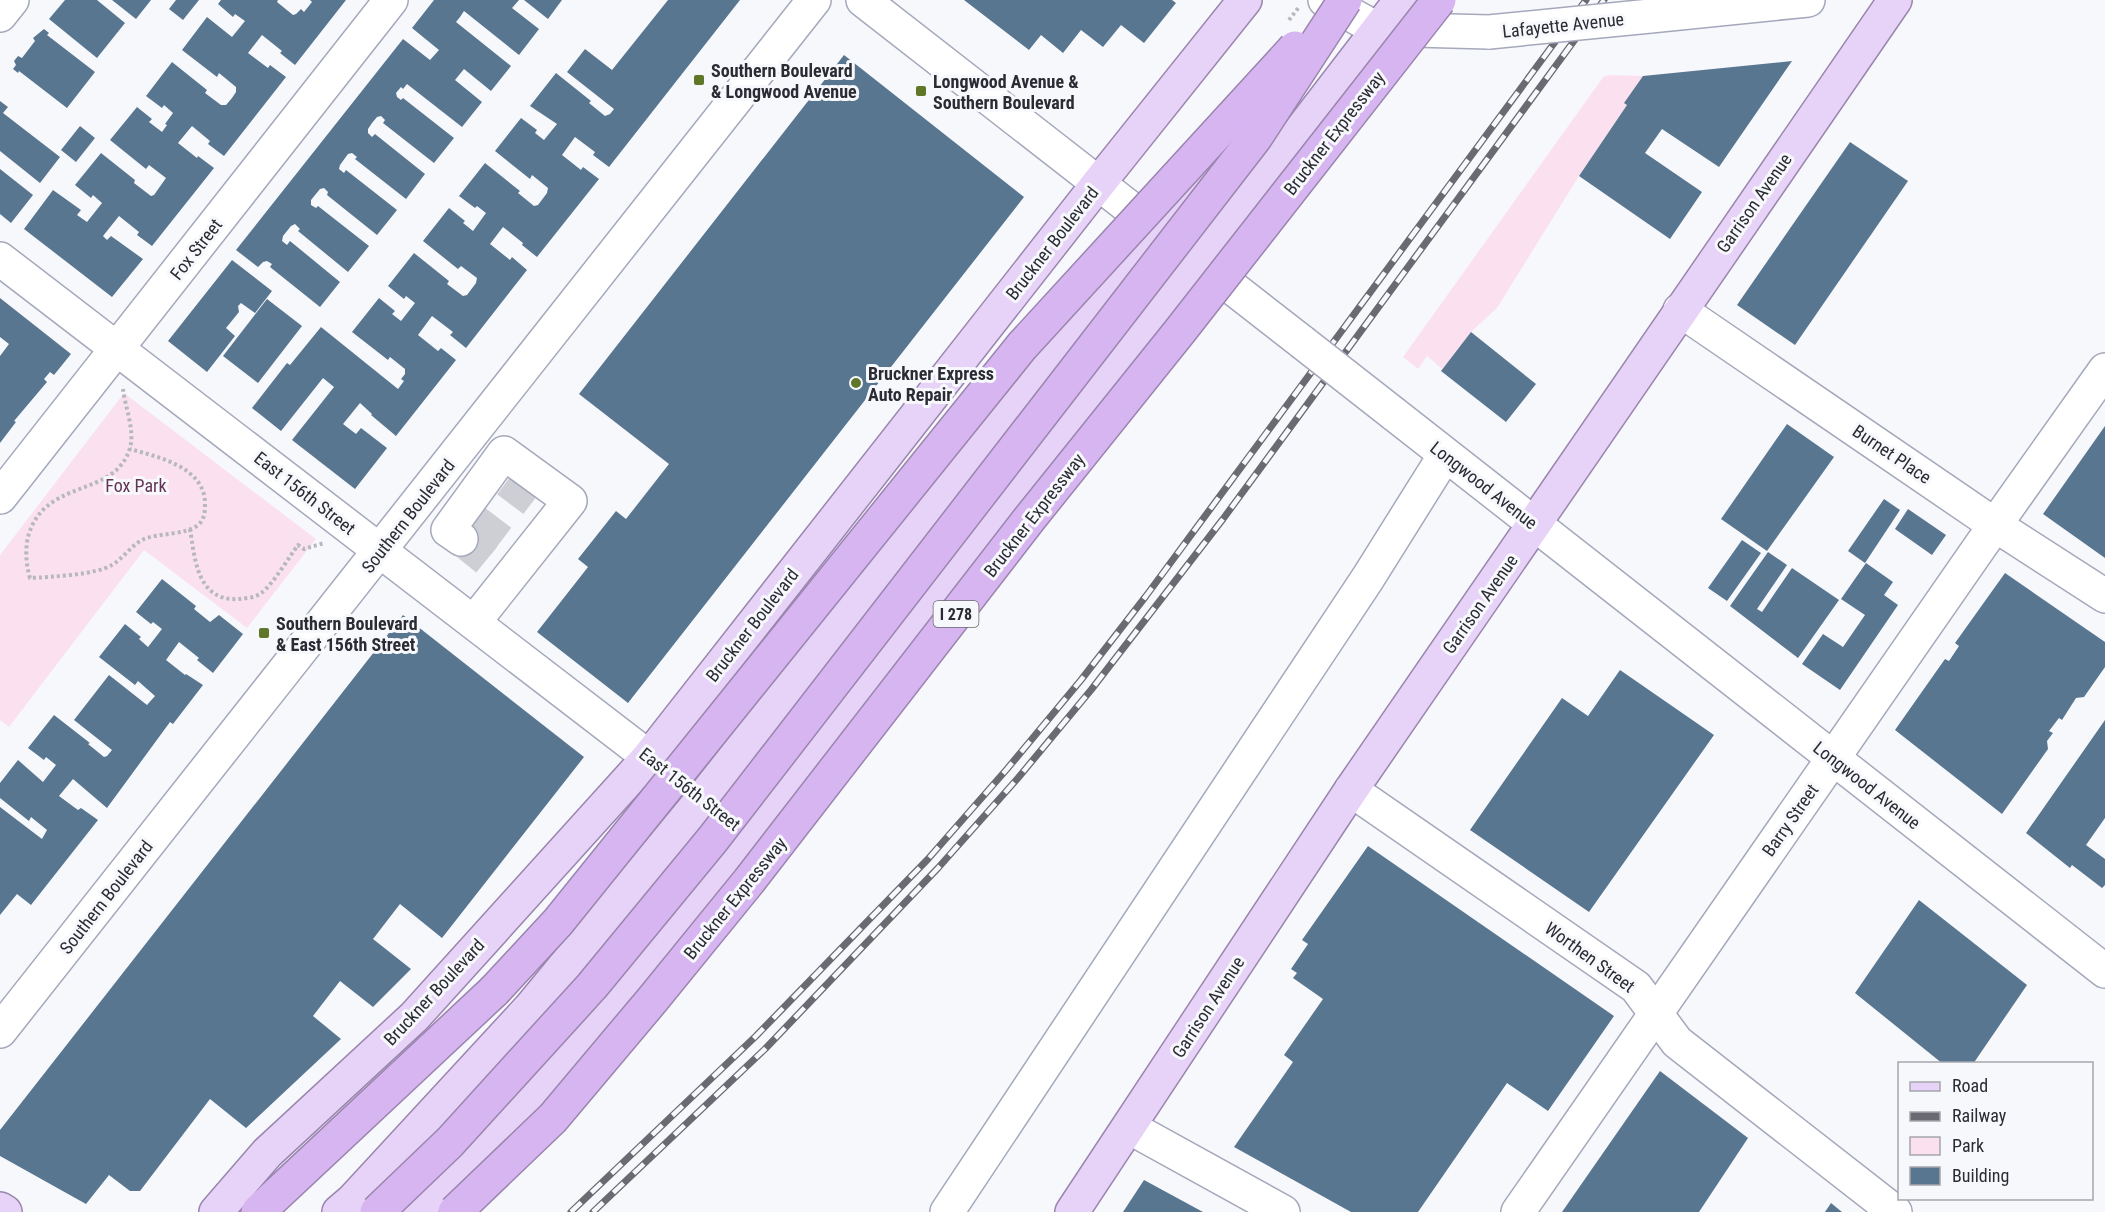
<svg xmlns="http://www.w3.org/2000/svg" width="2105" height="1212" font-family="'Roboto Condensed',sans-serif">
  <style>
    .green { fill: #fbe1f0 }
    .building { fill: #597691 }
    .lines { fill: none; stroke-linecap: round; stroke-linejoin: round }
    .minor-tunnel { stroke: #cecfd4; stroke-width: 33; stroke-dasharray: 33 16; stroke-linecap: butt }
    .minor-casing { stroke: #a5a8bb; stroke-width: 36 }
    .major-casing { stroke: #9a85ae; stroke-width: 36 }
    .highway-casing { stroke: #9a85ae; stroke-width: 36 }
    .path { stroke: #b7b8bd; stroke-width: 4; stroke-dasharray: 3 3; stroke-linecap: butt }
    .minor { stroke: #fff; stroke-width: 33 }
    .major { stroke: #e7d3f7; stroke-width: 33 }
    .highway { stroke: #d7b5f1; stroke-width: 33 }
    .rail-casing { stroke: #6a6b72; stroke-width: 7 }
    .rail { stroke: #f7f8fc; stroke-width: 4.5; stroke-dasharray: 14; stroke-linecap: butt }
    .minor-bridge-casing { stroke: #a5a8bb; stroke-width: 36; stroke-linecap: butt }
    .highway-bridge-casing { stroke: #9a85ae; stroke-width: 36; stroke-linecap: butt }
    .minor-bridge { stroke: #fff; stroke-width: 33 }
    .highway-bridge { stroke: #d7b5f1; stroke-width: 33 }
    .poi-dot { fill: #607729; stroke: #f7f8fc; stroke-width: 2 }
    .labels { text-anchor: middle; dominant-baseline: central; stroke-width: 6; stroke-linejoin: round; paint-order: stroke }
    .shield { fill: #f7f8fc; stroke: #68686f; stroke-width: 1.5 }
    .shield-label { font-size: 16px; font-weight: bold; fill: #2a2b33 }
    .street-label { font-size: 18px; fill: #2a2b33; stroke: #f7f8fc }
    .poi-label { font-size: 18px; font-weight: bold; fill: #2a2b33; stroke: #f7f8fc; text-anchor: start }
    .park-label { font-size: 18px; fill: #643354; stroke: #f7f8fc }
  </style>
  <rect width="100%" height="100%" fill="#f7f8fc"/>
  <!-- green -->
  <g class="green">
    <path d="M1612,75l31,1 -18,26 2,3 -48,71 -82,132 -26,24 -29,37 -15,-13 -9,13 -15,-12 201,-281z"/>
    <path d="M124,393l192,146 -69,89 -103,-78 -135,177 -9,-7v-165z"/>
  </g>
  <!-- building -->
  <g class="building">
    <path d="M65,0h32l28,23 -28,35 -48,-39z"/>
    <path d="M112,0h39l-15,19z"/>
    <path d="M176,0h23l-16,20 -14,-11z"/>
    <path d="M221,0h57l-1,2 16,13 3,-1 5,-5 3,3 8,-10 -2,-2h36l-51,65 -15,-12 2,-2 -20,-16 -14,18 20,15 2,-3 16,12 -62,79 -16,-12 2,-3 -18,-15 -14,17 19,15 1,-2 16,12 -62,78 -15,-11 2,-3 -20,-16 -16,20 4,4 4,-4 32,23 -31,38 -88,-68 29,-39 28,20 -4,5 10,7 15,-19 -9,-8 -2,3 -16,-13 26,-32 34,27 -1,3 17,13 3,-1 12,-17 -17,-13 -3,4 -36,-29 27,-33 15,12 -3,3 13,10 5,-7 -2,-1 8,-11 -9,-8 -2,3 -16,-12 26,-34 35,28 -2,3 16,12h5l6,-7 4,-6v-5l-17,-14 -2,4 -35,-27 25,-33 25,20 13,-16 -10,-7 -2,3 -15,-13z"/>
    <path d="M434,0h85l-7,8 27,21 -20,26 -55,-44 -4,6 -4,5 55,44 -20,25 -27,-22 -9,11 27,22 -20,25 -55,-43 -4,5 -2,-2 -5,6 1,4 4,3 2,-2 51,40 -20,25 -51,-40 2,-3 -4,-4 -4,1 -5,6 -4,6v4l4,4 3,-3 50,40 -19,25 -51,-40 2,-2 -5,-4 -4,1 -8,11 -1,4 5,4 2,-3 51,40 -20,25 -50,-40 1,-3 -4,-4 -4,1 -9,11v5l5,3 2,-2 51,40 -21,26 -50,-41 2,-2 -5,-5 -4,2 -8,10 -1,5 5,4 3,-4 50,41 -20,25 -50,-40 2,-3 -5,-3 -4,1 -5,5 -22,-17 167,-211 27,21 9,-10 -27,-22z"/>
    <path d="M524,0h38l-14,19z"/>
    <path d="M668,0h72l-131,167 -16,-12 2,-3 -20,-15 -13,18 19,15 2,-3 16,12 -62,78 -15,-12 1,-2 -20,-16 -13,17 20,16 2,-3 15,13 -61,78 -16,-13 3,-3 -21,-16 -14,19 20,16 3,-3 15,12 -60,76 -25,-21 1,-1 -12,-11 -17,21 13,10 5,-6 26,20 -32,41 -63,-49 42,-53 -11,-9 -42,53 -29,-23 35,-45 3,2 31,-38 77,62 6,-8 -3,-2 4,-5v-5l-15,-12 -2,3 -36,-28 27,-34 16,13 -3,3 9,7 14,-18 -9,-7 -2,3 -16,-13 26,-33 35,28 -2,3 16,12 4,-1 9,-12 1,-5 -16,-12 -3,3 -35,-28 26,-33 16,13 -2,2 10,8 13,-18 -9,-7 -2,2 -16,-12 26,-33 35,28 -2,2 16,13 4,-1 9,-12 1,-5 -16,-13 -2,4 -35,-28 26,-33 16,12 -2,3 9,7 13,-16 -27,-18 26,-33 35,28 -2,2 16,13 5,-2 4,-5 -47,-37 18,-23 27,21z"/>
    <path d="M964,0h208l4,3 -32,40 -23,-18 -18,22 -22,-17 -18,23 -22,-18 -12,15z"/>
    <path d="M44,29l5,4 -2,2 48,37 -28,36 -48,-37 -1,2 -5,-4 3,-4 -2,-4 4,-5 4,2 13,-17 -2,-3z"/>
    <path d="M844,55l180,142 -396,506 -91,-71 51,-65 -10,-8 38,-48 10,8 43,-55 -90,-70z"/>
    <path d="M1792,61l-73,106 -57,-38 -17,24 57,39 -32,47 -91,-63 48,-71 -3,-2 19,-27z"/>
    <path d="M0,101l8,6 -5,6 57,44 -20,26 -40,-32z"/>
    <path d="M80,126l15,12 -19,24 -15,-12z"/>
    <path d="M1850,142l58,39 -113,164 -58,-40z"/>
    <path d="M0,169l33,26 -22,28 -11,-9z"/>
    <path d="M232,260l40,31 -17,22 -14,-10 -3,3 1,6 -13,16 9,8 -28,36 -39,-31z"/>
    <path d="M0,298l71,56 -17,21 -4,-3 -6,7 3,3 -33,39 2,1 -16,21v-87l9,-12 -9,-7z"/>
    <path d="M267,299l35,27 -44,57 -35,-27z"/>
    <path d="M1471,332l65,52 -30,38 -65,-51z"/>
    <path d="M1787,424l47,33 -67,94 -46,-32z"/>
    <path d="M2105,426v132l-62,-44z"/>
    <path d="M1884,499l16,11 -35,53 -17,-12z"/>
    <path d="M1908,509l38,26 -14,20 -37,-26z"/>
    <path d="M1742,540l19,13 -34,48 -19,-13z"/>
    <path d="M1768,552l19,13 -30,44 5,3 30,-44 47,32 -41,58 -68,-52z"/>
    <path d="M1866,563l27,19 -9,13 14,10 -58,85 -38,-26 21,-30 20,13 22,-32 -24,-16z"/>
    <path d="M2005,573l100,69v25l-21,30 -8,1 -14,22 -3,-2 -10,13 4,2 -6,8 1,8 -46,65 -107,-84 50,-71 4,2 10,-15 -4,-3z"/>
    <path d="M162,579l34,27 -2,3 16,13 9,-7 24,19 -30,39 -16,-13 2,-2 -20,-16 -13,18 19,15 1,-1 17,11 -30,39 -3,-2 -63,86 -34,-29 -14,17 19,14 3,-2 17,12 -67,85 -14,-11 -17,21v-108l42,32 5,-9 -16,-13 -2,4 -29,-23v-15l18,-23 25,22 13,-17 -10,-8 -2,3 -16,-12 26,-33 36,28 -2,1 16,13 3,-1 5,-6 -38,-30 35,-45 38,30 8,-9 -17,-15 -3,4 -36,-28 26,-33 16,13 -2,2 9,8 14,-18 -9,-7 -2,2 -15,-12z"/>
    <path d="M403,615l181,142 -142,181 -42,-34 -27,35 38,30 -38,38 -33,-26 -27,35 28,23 -95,89 -36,-29 -70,92h-10l-21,-16 -23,29 -86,-48v-26z"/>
    <path d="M1620,670l94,65 -125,177 -119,-82 92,-132 26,18z"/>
    <path d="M2105,720v98l-19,27 19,14v26l-3,3 -30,-23 -2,3 -44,-35z"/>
    <path d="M1368,846l246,170 -66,95 -41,-28 -89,129h-67l-117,-65 59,-85 -9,-7 39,-56 -30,-21 4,-5 -6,-4 17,-25 -6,-4z"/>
    <path d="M1919,900l108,85 -54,79h-30l-88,-71z"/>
    <path d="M1660,1071l88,67 -49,74h-137z"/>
    <path d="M1144,1180l59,32h-80z"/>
    <path d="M1831,1203l11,9h-17z"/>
  </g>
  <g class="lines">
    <!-- minor-tunnel -->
    <g class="minor-tunnel">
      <path d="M507,481l33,25"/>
      <path d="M475,521l33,25"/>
      <path d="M461,539l32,26"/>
    </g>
    <!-- minor casing -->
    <g class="minor-casing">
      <g id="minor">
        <path d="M863,0l439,342"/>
        <path d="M1325,0l52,29 112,3"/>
        <path d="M0,15l12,-15"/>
        <path d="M1650,16l158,-16"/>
        <path d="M0,259l672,516"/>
        <path d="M1680,310l315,215 110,71"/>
        <path d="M1394,414l711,557"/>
        <path d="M0,497l391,-497"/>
        <path d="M461,539l-13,-9 56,-77 66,48 -96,121"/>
        <path d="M1351,790l285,197 41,55 218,170"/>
        <path d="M0,1031l814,-1031"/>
        <path d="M1129,1127l154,85"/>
        <path d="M947,1212l421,-634 77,-123"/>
        <path d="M1518,1212l477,-687 110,-155"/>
      </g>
    </g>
    <!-- major casing -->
    <g class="major-casing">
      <g id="major">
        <path d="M0,1209l5,3"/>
        <path d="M216,1212l51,-59 147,-136 235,-260 449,-573 147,-184"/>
        <path d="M339,1212l14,-12 178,-193 172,-209 359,-460 96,-108 61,-81"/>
        <path d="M414,1212l106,-103 233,-273 360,-468 86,-105 202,-263"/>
        <path d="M1072,1212l279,-422 544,-790"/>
      </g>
    </g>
    <!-- highway casing -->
    <g class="highway-casing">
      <path id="highway" d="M258,1212l236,-221"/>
    </g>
    <!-- path -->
    <g class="path">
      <path d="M1289,20l10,-13"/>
      <path d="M123,389c2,18 12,41 7,59 -15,51 -86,29 -102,89 -3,13 -2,28 2,41 20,-1 65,-3 82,-13 12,-7 19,-20 32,-26 15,-6 42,-4 54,-14 6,-5 7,-12 7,-20 1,-38 -47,-48 -75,-56"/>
      <path d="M190,529c5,30 7,73 49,70 7,-1 16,-1 22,-6 10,-6 29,-37 37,-48l6,4 20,-6"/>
    </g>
    <!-- minor -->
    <use href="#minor" class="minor"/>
    <!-- major -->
    <use href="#major" class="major"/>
    <!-- highway -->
    <use href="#highway" class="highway"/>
    <!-- rail casing -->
    <g class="rail-casing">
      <g id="rail">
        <path d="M571,1212l185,-176 172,-177 79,-90 74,-89 65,-84 440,-596"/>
        <path d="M593,1212l172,-163 173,-181 80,-90 73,-88 132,-171 381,-519"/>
      </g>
    </g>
    <!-- rail -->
    <use href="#rail" class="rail"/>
    <!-- minor-bridge casing -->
    <g class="minor-bridge-casing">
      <g id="minor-bridge">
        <path d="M1489,32l161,-16"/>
        <path d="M1302,342l92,72"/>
      </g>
    </g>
    <!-- highway-bridge casing -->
    <g class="highway-bridge-casing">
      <g id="highway-bridge">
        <path d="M494,991l64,-69 464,-576 273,-298"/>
        <path d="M377,1212l73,-70 142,-156 121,-147 542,-701 90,-138"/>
        <path d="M455,1212l98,-94 100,-119 96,-118 281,-363 150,-187 259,-331"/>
      </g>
    </g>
    <!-- minor-bridge -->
    <use href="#minor-bridge" class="minor-bridge"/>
    <!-- highway-bridge -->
    <use href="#highway-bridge" class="highway-bridge"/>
  </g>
  <!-- markers -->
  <g class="poi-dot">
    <rect x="693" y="74" width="12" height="12" rx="3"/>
    <rect x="915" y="85" width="12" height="12" rx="3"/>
    <circle cx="856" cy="383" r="6"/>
    <rect x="258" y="627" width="12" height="12" rx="3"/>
  </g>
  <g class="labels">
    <!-- shield labels -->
    <rect class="shield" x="933.5" y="601" width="45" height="26" rx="4.5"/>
    <g class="shield-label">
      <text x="956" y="614">I 278</text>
    </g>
    <!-- street labels -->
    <g class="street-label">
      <text transform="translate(1563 25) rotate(-6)">Lafayette Avenue</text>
      <text transform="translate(1334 133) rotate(-52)">Bruckner Expressway</text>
      <text transform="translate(1754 203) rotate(-55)">Garrison Avenue</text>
      <text transform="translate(1052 243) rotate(-52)">Bruckner Boulevard</text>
      <text transform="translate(196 249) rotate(-52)">Fox Street</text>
      <text transform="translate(1892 454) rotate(34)">Burnet Place</text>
      <text transform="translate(1484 485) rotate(38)">Longwood Avenue</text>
      <text transform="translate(305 493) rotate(38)">East 156th Street</text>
      <text transform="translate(1034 515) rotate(-52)">Bruckner Expressway</text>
      <text transform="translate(408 516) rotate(-52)">Southern Boulevard</text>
      <text transform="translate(1480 604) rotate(-55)">Garrison Avenue</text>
      <text transform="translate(752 625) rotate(-52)">Bruckner Boulevard</text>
      <text transform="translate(1867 785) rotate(38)">Longwood Avenue</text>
      <text transform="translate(690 789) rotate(38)">East 156th Street</text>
      <text transform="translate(1790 820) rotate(-55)">Barry Street</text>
      <text transform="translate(106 897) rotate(-52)">Southern Boulevard</text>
      <text transform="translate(735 898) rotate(-51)">Bruckner Expressway</text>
      <text transform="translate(1590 957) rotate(36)">Worthen Street</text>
      <text transform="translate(434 992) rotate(-47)">Bruckner Boulevard</text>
      <text transform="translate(1208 1007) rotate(-57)">Garrison Avenue</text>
    </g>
    <!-- poi labels -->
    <g class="poi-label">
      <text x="711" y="70">Southern Boulevard<tspan x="711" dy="21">&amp; Longwood Avenue</tspan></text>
      <text x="933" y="81">Longwood Avenue &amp;<tspan x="933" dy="21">Southern Boulevard</tspan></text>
      <text x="868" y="373">Bruckner Express<tspan x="868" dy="21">Auto Repair</tspan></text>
      <text x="276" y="623">Southern Boulevard<tspan x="276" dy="21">&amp; East 156th Street</tspan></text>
    </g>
    <!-- park labels -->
    <g class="park-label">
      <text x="136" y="485">Fox Park</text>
    </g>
  </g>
  <!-- legend -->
  <rect x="1898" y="1062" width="195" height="138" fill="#f7f8fc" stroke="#a5a6ac" stroke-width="1.5"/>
  <rect x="1910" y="1082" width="30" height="9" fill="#e7d3f7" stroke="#a5a6ac" stroke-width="1.5"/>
  <text x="1952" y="1092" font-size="18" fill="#2a2b33">Road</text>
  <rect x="1910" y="1112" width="30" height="9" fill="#6a6b72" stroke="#a5a6ac" stroke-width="1.5"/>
  <text x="1952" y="1122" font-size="18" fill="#2a2b33">Railway</text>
  <rect x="1910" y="1137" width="30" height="18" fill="#fbe1f0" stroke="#a5a6ac" stroke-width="1.5"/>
  <text x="1952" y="1152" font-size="18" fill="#2a2b33">Park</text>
  <rect x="1910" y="1167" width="30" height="18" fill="#597691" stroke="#a5a6ac" stroke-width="1.5"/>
  <text x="1952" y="1182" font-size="18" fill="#2a2b33">Building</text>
</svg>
